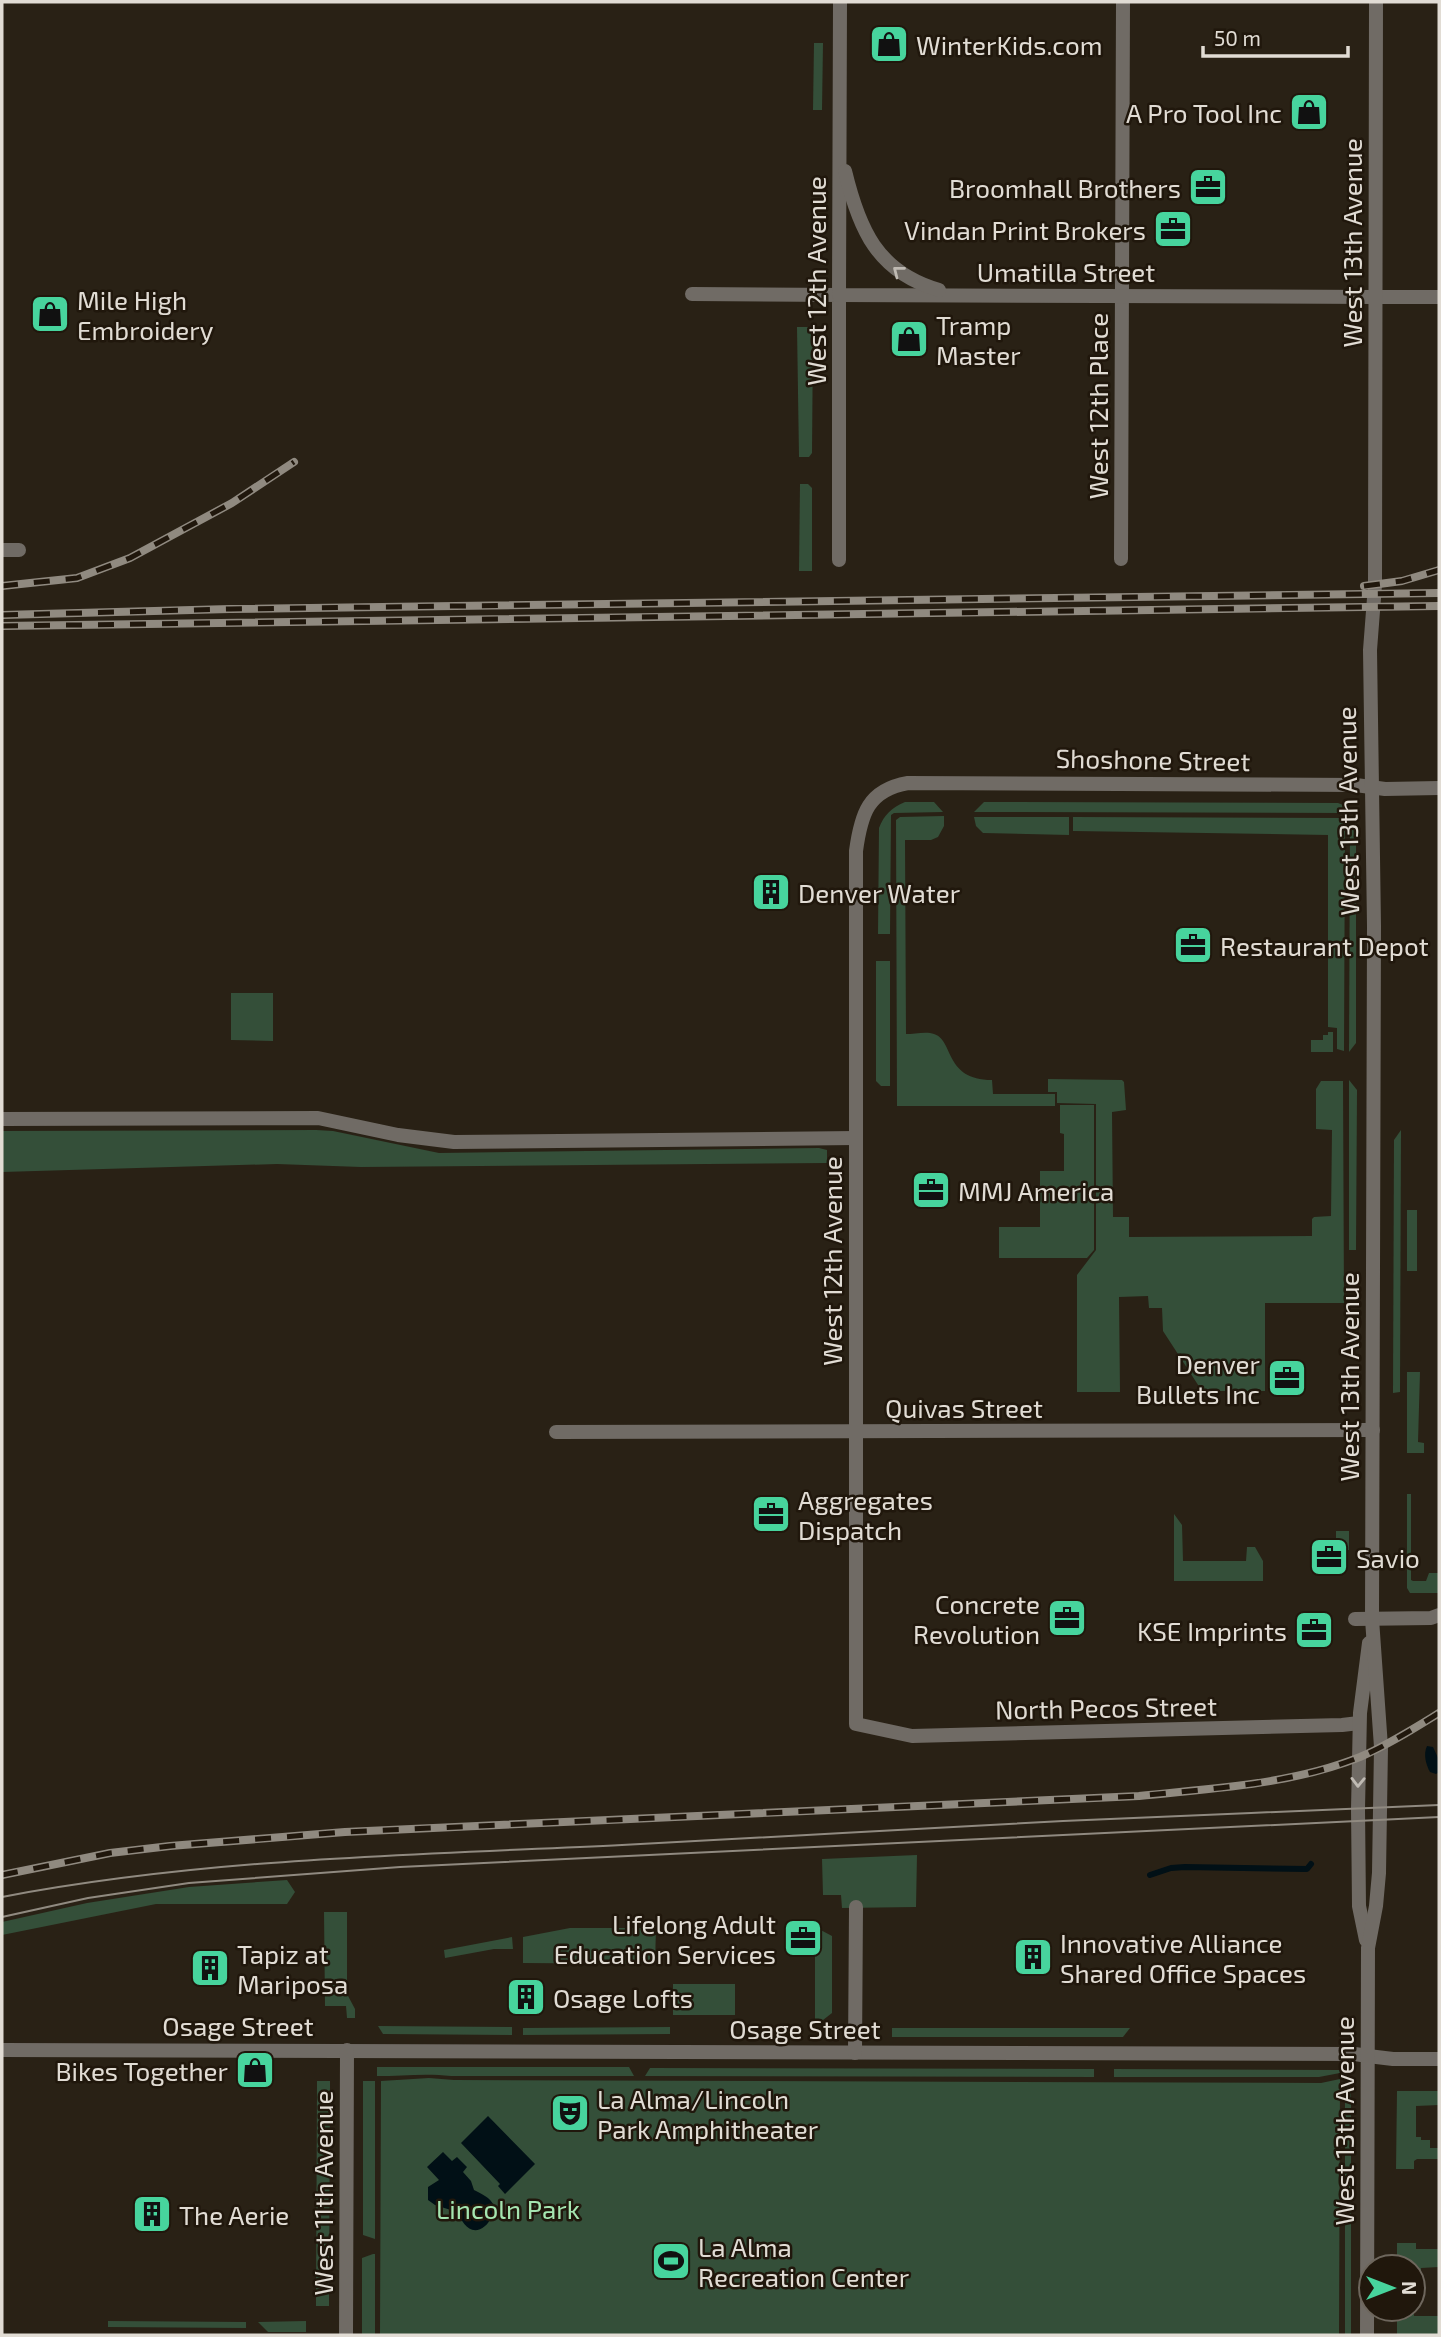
<svg xmlns="http://www.w3.org/2000/svg" width="1441" height="2337" font-family="'Exo 2',sans-serif">
  <style>
    .green { fill: #344f39 }
    .water { fill: #011016 }
    .lines { fill: none; stroke-linecap: round; stroke-linejoin: round }
    .stream { stroke: #011016; stroke-width: 6 }
    .minor { stroke: #706b65; stroke-width: 14 }
    .tertiary { stroke: #706b65; stroke-width: 14 }
    .tram { stroke: #908a80; stroke-width: 2 }
    .rail-casing { stroke: #908a80; stroke-width: 8 }
    .rail { stroke: #20170c; stroke-width: 5; stroke-dasharray: 16; stroke-linecap: butt }
    .oneway { stroke: #bfbab3 }
    .labels { text-anchor: middle; dominant-baseline: central; stroke-width: 5; stroke-linejoin: round; paint-order: stroke }
    .poi-label { font-size: 26px; fill: #e1dcd4; stroke: #20170c; text-anchor: start }
    .street-label { font-size: 26px; fill: #e1dcd4; stroke: #20170c }
    .park-label { font-size: 26px; fill: #a5e6b1; stroke: #20170c }
  </style>
  <rect width="100%" height="100%" fill="#292115"/>
  <!-- green -->
  <g class="green">
    <path d="M814,43h9l-1,67h-9z"/>
    <path d="M797,327h14l2,7 -1,119 -3,4h-10z"/>
    <path d="M800,484h8l4,4v83h-13z"/>
    <path d="M905,802h29l9,10 -49,1 -3,2 -1,119h-12l1,-106c5,-13 12,-20 26,-26z"/>
    <path d="M984,802l354,1 8,3v7l-372,-1z"/>
    <path d="M944,816v10l-6,11 -7,3h-26l1,194c8,0 21,-3 28,0 20,6 10,46 58,46l1,14h62v12h-158l-1,-286 4,-3z"/>
    <path d="M974,817h95v18l-86,-2 -7,-7z"/>
    <path d="M1073,817l272,1 -1,233 -7,-2v-21l-9,-1v-192l-255,-4z"/>
    <path d="M1350,818h4l2,6v219l-7,9z"/>
    <path d="M876,961h14v125h-9l-5,-5z"/>
    <path d="M231,993h42v48l-42,-1z"/>
    <path d="M1328,1032h5v20h-22v-12h12v-5h5z"/>
    <path d="M1048,1079l74,1 2,2 2,28 -14,2 1,105h16v20l183,-1v-17l2,-2 17,-1 1,-86 -16,-1v-40l5,-8h22l1,222h-79v88h-63l-39,-60 -1,-23h-13l-1,-12 -29,1 1,95h-43v-117l19,-25v-146l-39,-1v-11h-9z"/>
    <path d="M1349,1080l8,10 -1,160h-7z"/>
    <path d="M1060,1105h34v145l-7,8h-88v-31h41v-56h24v-37l-4,-1z"/>
    <path d="M316,1130l17,1 106,22 380,-5 8,2v13l-466,4 -84,-3 -275,8v-41z"/>
    <path d="M1401,1130l-1,262 -7,1 1,-253z"/>
    <rect x="1407" y="1210" width="10" height="61"/>
    <path d="M1407,1372h13l-2,70 6,1v10h-17z"/>
    <path d="M1407,1494h4v86l2,1h13l3,-8h10v20h-29l-3,-5z"/>
    <path d="M1174,1514l8,11 1,36h63l1,-14h8l8,14v20h-89z"/>
    <path d="M1336,1531h13v19h-7v24h-9v-34l3,-1z"/>
    <path d="M917,1855l-1,52 -74,1 -1,-13h-18l-1,-36z"/>
    <path d="M287,1880l8,12 -8,12h-131l-154,31v-13l85,-19 102,-16z"/>
    <path d="M324,1912h23v82l8,15v9h-8l-1,-12h-21z"/>
    <path d="M815,1927l17,9v77l-9,7h-8z"/>
    <path d="M570,1928h86l-1,36 -132,-1v-26z"/>
    <path d="M512,1937l1,12h-19l-49,9 -1,-8z"/>
    <rect x="673" y="1984" width="62" height="31"/>
    <path d="M378,2026l134,1v8l-129,-1z"/>
    <path d="M670,2027v7l-147,1v-7z"/>
    <path d="M892,2028h238l-7,9h-231z"/>
    <path d="M377,2067h252l5,9h-183c-25,-3 -49,0 -74,0z"/>
    <path d="M650,2068l444,1v8l-449,-1z"/>
    <path d="M1114,2069l226,1v3l-21,4h-205z"/>
    <path d="M429,2078l25,2 867,3 19,-4 -1,256h-959l1,-254z"/>
    <path d="M317,2081h13l-1,225h-13z"/>
    <path d="M363,2081h12v158l-12,-4z"/>
    <rect x="1345" y="2084" width="6" height="251"/>
    <path d="M1397,2091h42v14l-23,1v31h5v3h9v8h9v11h-22l-3,2v8h-18z"/>
    <path d="M1397,2243h19v6h23v18l-18,1v9h-8v-10h-16z"/>
    <path d="M373,2254h2v81h-13v-77z"/>
    <path d="M1413,2303l1,13h25v19h-42v-26h16z"/>
    <path d="M108,2321l138,1v6l-138,-1z"/>
    <path d="M306,2321v11h-38l-10,-10z"/>
  </g>
  <!-- water -->
  <g class="water">
    <path d="M1427,1746l6,1 6,13v12l-3,2 -6,-2c-4,-7 -7,-18 -3,-26z"/>
    <path d="M488,2116l47,48 -30,30 -7,-8 2,-2 -39,-41z"/>
    <path d="M443,2152l9,9 5,-4 10,10 -4,5 8,9 3,9c11,6 19,8 22,22 -5,4 -6,10 -11,14 -14,12 -23,-4 -28,-14l-22,-7 -7,-5v-13l11,-7 -12,-13z"/>
  </g>
  <g class="lines">
    <!-- stream -->
    <path class="stream" d="M1150,1875l21,-7 14,-1 122,2 4,-5"/>
    <!-- minor -->
    <g class="minor">
      <path d="M692,294l147,1v265"/>
      <path d="M1375,297h64"/>
      <path d="M2,550h17"/>
      <path d="M1121,559l2,-557"/>
      <path d="M2,1119l316,-1 80,17 56,7 402,-4"/>
      <path d="M556,1432l817,-2"/>
      <path d="M1355,1619l76,-1 8,-3"/>
      <path d="M1359,1723l-17,2 -430,11 -56,-12v-873c5,-37 12,-61 52,-68l448,2 29,4 54,-1"/>
      <path d="M2,2050l1353,4 13,2"/>
      <path d="M855,2053l1,-146"/>
      <path d="M346,2335l1,-285"/>
    </g>
    <!-- tertiary -->
    <g class="tertiary">
      <path d="M840,2l-1,293 536,2"/>
      <path d="M845,171c14,58 32,101 94,119"/>
      <path d="M1366,1940l-7,-34 -1,-97 2,-96 9,-70"/>
      <path d="M1368,2056l25,3h46"/>
      <path d="M1367,2335l1,-387 8,-42 3,-33 2,-126 -9,-128 2,-693 -4,-276 5,-65 1,-583"/>
    </g>
    <!-- tram -->
    <g class="tram">
      <path d="M2,1897c204,-39 412,-42 620,-52 147,-7 294,-17 441,-24 125,-6 251,-10 376,-16"/>
      <path d="M2,1917l86,-19 101,-15 211,-16 1039,-50"/>
    </g>
    <!-- rail casing -->
    <g class="rail-casing">
      <g id="rail">
        <path d="M2,586l75,-8 53,-20 102,-55 62,-41"/>
        <path d="M1364,586l38,-5 37,-11"/>
        <path d="M2,615l228,-6 1209,-16"/>
        <path d="M2,626l1437,-20"/>
        <path d="M2,1875l108,-22 60,-7 175,-14 794,-36c74,-8 151,-11 221,-39 28,-12 53,-28 79,-44"/>
      </g>
    </g>
    <!-- rail -->
    <use href="#rail" class="rail"/>
  </g>
  <!-- one-way arrows -->
  <defs><path id="oneway-chevron" d="M-2-3.5L2.5 0L-2 3.5" fill="none" stroke-width="1.6" stroke-linecap="round" stroke-linejoin="round" transform="scale(1.75)"/></defs>
  <g class="oneway">
    <use href="#oneway-chevron" transform="translate(898 271) rotate(-142)"/>
    <use href="#oneway-chevron" transform="translate(1358 1782) rotate(91)"/>
  </g>
  <!-- icons -->
  <defs>
    <g id="shop-square" transform="scale(2.0125)"><rect x="-9" y="-9" width="18" height="18" rx="4" fill="#47d49d" stroke="#20170c"/><path d="M-5-2.5h2.3a2.7 3.5 0 0 1 5.4 0H5L5.5 6h-11ZM-1.5-2.5h3a1.5 2.3 0 0 0-3 0Z" fill="#111"/></g>
    <g id="office-square" transform="scale(2.0125)"><rect x="-9" y="-9" width="18" height="18" rx="4" fill="#47d49d" stroke="#20170c"/><path d="M-6-3h4V-5.5h4V-3h4V5H-6ZM-1-4.5V-3h2v-1.5ZM-6 0V1H6V0Z" fill="#111"/></g>
    <g id="building-square" transform="scale(2.0125)"><rect x="-9" y="-9" width="18" height="18" rx="4" fill="#47d49d" stroke="#20170c"/><path d="M-4-6H4V6H1V3H-1V6H-4ZM-2.5-4.3h1.7v1.8h-1.7ZM.8-4.3h1.7v1.8H.8ZM-2.5-1h1.7V.8h-1.7ZM.8-1h1.7V.8H.8Z" fill="#111"/></g>
    <g id="theatre-square" transform="scale(2.0125)"><rect x="-9" y="-9" width="18" height="18" rx="4" fill="#47d49d" stroke="#20170c"/><path d="M-5-5.5Q0-4 5-5.5V0Q5 5 0 6Q-5 5-5 0ZM-3.3-2.5H-1v1.5H-3.3ZM1-2.5H3.3v1.5H1ZM-2.8 1Q0 5.5 2.8 1Z" fill="#111"/></g>
    <g id="stadium-square" transform="scale(2.0125)"><rect x="-9" y="-9" width="18" height="18" rx="4" fill="#47d49d" stroke="#20170c"/><path d="M0-5a6.5 5 0 1 0 0 10a6.5 5 0 1 0 0-10ZM-3.5-1.8h7v3.6h-7Z" fill="#111"/></g>
  </defs>
  <g fill-rule="evenodd">
    <use href="#shop-square" x="889" y="44"/>
    <use href="#shop-square" x="1309" y="112"/>
    <use href="#office-square" x="1208" y="187"/>
    <use href="#office-square" x="1173" y="229"/>
    <use href="#shop-square" x="50" y="314"/>
    <use href="#shop-square" x="909" y="339"/>
    <use href="#building-square" x="771" y="892"/>
    <use href="#office-square" x="1193" y="945"/>
    <use href="#office-square" x="931" y="1190"/>
    <use href="#office-square" x="1287" y="1378"/>
    <use href="#office-square" x="771" y="1514"/>
    <use href="#office-square" x="1329" y="1557"/>
    <use href="#office-square" x="1067" y="1618"/>
    <use href="#office-square" x="1314" y="1630"/>
    <use href="#office-square" x="803" y="1938"/>
    <use href="#building-square" x="1033" y="1957"/>
    <use href="#building-square" x="210" y="1968"/>
    <use href="#building-square" x="526" y="1997"/>
    <use href="#shop-square" x="255" y="2070"/>
    <use href="#theatre-square" x="570" y="2113"/>
    <use href="#building-square" x="152" y="2214"/>
    <use href="#stadium-square" x="671" y="2261"/>
  </g>
  <g class="labels">
    <!-- poi labels -->
    <g class="poi-label">
      <text x="916" y="44">WinterKids.com</text>
      <text x="1282" y="112" text-anchor="end">A Pro Tool Inc</text>
      <text x="1181" y="187" text-anchor="end">Broomhall Brothers</text>
      <text x="1146" y="229" text-anchor="end">Vindan Print Brokers</text>
      <text x="77" y="299">Mile High<tspan x="77" dy="30">Embroidery</tspan></text>
      <text x="936" y="324">Tramp<tspan x="936" dy="30">Master</tspan></text>
      <text x="798" y="892">Denver Water</text>
      <text x="1220" y="945">Restaurant Depot</text>
      <text x="958" y="1190">MMJ America</text>
      <text x="1260" y="1363" text-anchor="end">Denver<tspan x="1260" dy="30">Bullets Inc</tspan></text>
      <text x="798" y="1499">Aggregates<tspan x="798" dy="30">Dispatch</tspan></text>
      <text x="1356" y="1557">Savio</text>
      <text x="1040" y="1603" text-anchor="end">Concrete<tspan x="1040" dy="30">Revolution</tspan></text>
      <text x="1287" y="1630" text-anchor="end">KSE Imprints</text>
      <text x="776" y="1923" text-anchor="end">Lifelong Adult<tspan x="776" dy="30">Education Services</tspan></text>
      <text x="1060" y="1942">Innovative Alliance<tspan x="1060" dy="30">Shared Office Spaces</tspan></text>
      <text x="237" y="1953">Tapiz at<tspan x="237" dy="30">Mariposa</tspan></text>
      <text x="553" y="1997">Osage Lofts</text>
      <text x="228" y="2070" text-anchor="end">Bikes Together</text>
      <text x="597" y="2098">La Alma/Lincoln<tspan x="597" dy="30">Park Amphitheater</tspan></text>
      <text x="179" y="2214">The Aerie</text>
      <text x="698" y="2246">La Alma<tspan x="698" dy="30">Recreation Center</tspan></text>
    </g>
    <!-- street labels -->
    <g class="street-label">
      <text transform="translate(1351 243) rotate(-90)">West 13th Avenue</text>
      <text x="1066" y="271">Umatilla Street</text>
      <text transform="translate(815 281) rotate(-90)">West 12th Avenue</text>
      <text transform="translate(1097 406) rotate(-90)">West 12th Place</text>
      <text transform="translate(1153 759) rotate(1)">Shoshone Street</text>
      <text transform="translate(1347 811) rotate(-91)">West 13th Avenue</text>
      <text transform="translate(831 1261) rotate(-90)">West 12th Avenue</text>
      <text transform="translate(1348 1377) rotate(-90)">West 13th Avenue</text>
      <text x="964" y="1407">Quivas Street</text>
      <text transform="translate(1106 1707) rotate(-1)">North Pecos Street</text>
      <text x="238" y="2025">Osage Street</text>
      <text x="805" y="2028">Osage Street</text>
      <text transform="translate(1343 2121) rotate(-90)">West 13th Avenue</text>
      <text transform="translate(322 2193) rotate(-90)">West 11th Avenue</text>
    </g>
    <!-- park labels -->
    <g class="park-label">
      <text x="508" y="2208">Lincoln Park</text>
    </g>
  </g>
  <!-- border -->
  <rect width="1441" height="2337" fill="none" stroke="#e1dcd4" stroke-width="7"/>
  <!-- north arrow -->
  <g transform="translate(1392 2288) rotate(90)"><circle r="33" fill="#20170c" stroke="#6d665c" stroke-width="2"/>
  <path d="M0-5L12 26L0 18L-12 26Z" fill="#47d49d"/>
  <text y="-10" font-size="19" font-weight="bold" text-anchor="middle" fill="#e1dcd4">N</text>
  </g>
  <!-- scale -->
  <path d="M1203 46v10h145v-10" fill="none" stroke="#e1dcd4" stroke-width="3.5"/>
  <text x="1214" y="46" font-size="21" fill="#e1dcd4" stroke="#20170c" stroke-width="5" paint-order="stroke">50 m</text>
</svg>
